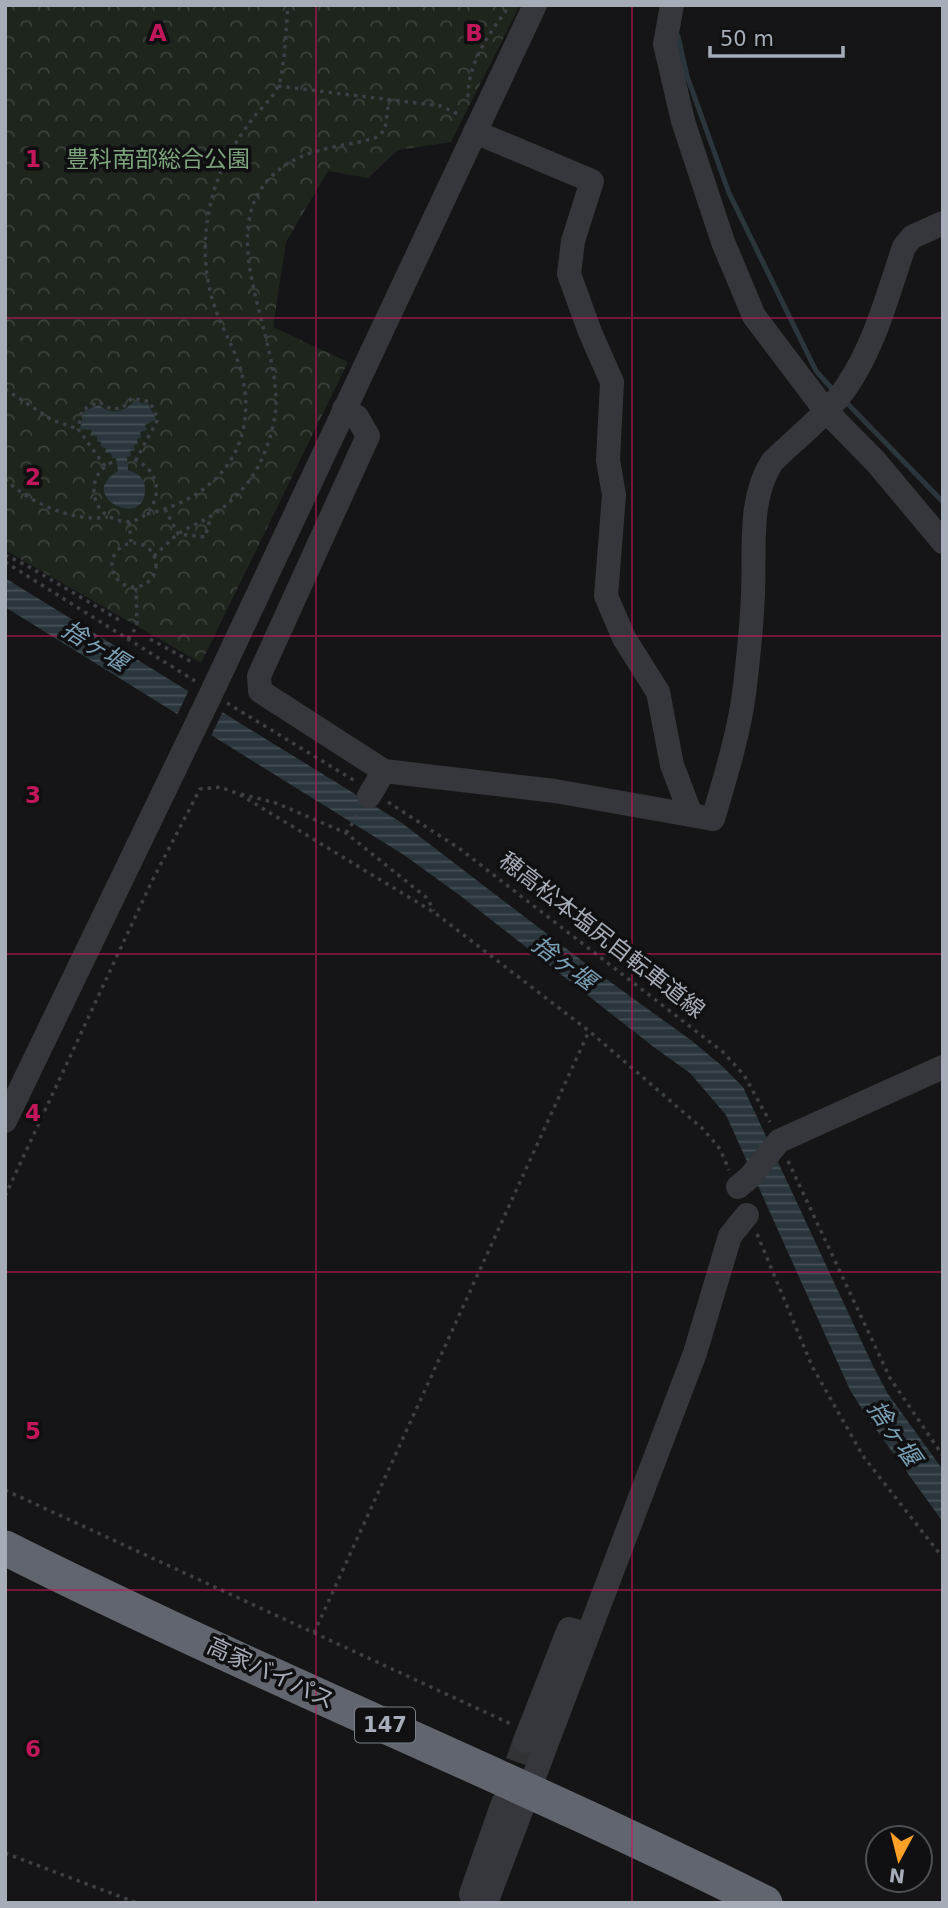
<svg xmlns="http://www.w3.org/2000/svg" width="948" height="1908" font-family="'DejaVu Sans','Noto Sans JP',sans-serif">
  <style>
    .forest { fill: url(#forest-crowns) }
    .water { fill: url(#water-rules) }
    .pier { fill: #151517 }
    .lines { fill: none; stroke-linecap: round; stroke-linejoin: round }
    .stream { stroke: #2a363c; stroke-width: 5 }
    .minor-tunnel { stroke: #323337; stroke-width: 24; stroke-dasharray: 24 12; stroke-linecap: butt }
    .path { stroke: #3c3f43; stroke-width: 3.5; stroke-dasharray: 3.5 5; stroke-linecap: butt }
    .minor { stroke: #36373c; stroke-width: 24 }
    .highway { stroke: #61666e; stroke-width: 35 }
    .grid { fill: none; stroke: #c2185b; stroke-width: 2; stroke-opacity: 0.55 }
    .labels { text-anchor: middle; dominant-baseline: central; stroke-width: 7; stroke-linejoin: round; paint-order: stroke }
    .shield { fill: #101012; stroke: #797e86; stroke-width: 2 }
    .shield-label { font-size: 21px; font-weight: bold; fill: #a6adb8 }
    .park-label { font-size: 23px; fill: #7da47c; stroke: #101012 }
    .street-label { font-size: 23px; fill: #a6adb8; stroke: #101012 }
    .water-label { font-size: 24px; font-style: italic; fill: #7ba0b6; stroke: #101012 }
    .grid-label { font-size: 23px; text-anchor: middle; font-weight: bold; fill: #c2185b; stroke: #101012; stroke-width: 7; stroke-linejoin: round; paint-order: stroke }
  </style>
  <defs>
    <pattern id="forest-crowns" width="20" height="18" patternUnits="userSpaceOnUse" patternTransform="scale(1.75)"><rect width="20" height="18" fill="#1d251d"/><path d="M2 6a3 3 0 1 1 6 0M12 15a3 3 0 1 1 6 0" fill="none" stroke="#3b423c"/></pattern>
    <pattern id="water-rules" width="6" height="5" patternUnits="userSpaceOnUse" patternTransform="scale(1.75)"><rect width="6" height="5" fill="#2a363c"/><path d="M0 2.5h6" fill="none" stroke="#465056"/></pattern>
  </defs>
  <rect width="100%" height="100%" fill="#151517"/>
  <!-- forest -->
  <path class="forest" d="M5,5h515l-69,137 -53,8 -30,28 -40,-7 -42,71 -13,85 75,35 -147,301 -196,-113z"/>
  <!-- water -->
  <g class="water">
    <path d="M134,401l14,3 8,15 -11,6 2,5 -7,2 1,6 -4,1 1,5 -4,1 1,5 -5,1 1,5 -4,1 1,13c9,3 16,7 17,18 2,44 -71,8 -27,-17l-2,-13h-4l-1,-5h-6l1,-5 -5,-1v-5l-4,-1v-5h-6l1,-6 -12,-1 4,-18 15,-6c11,10 25,8 35,-4z"/>
    <path d="M5,578l397,245 196,150 94,68 30,25 21,21 130,279 15,28 55,76v52l-76,-105 -17,-27 -124,-275 -36,-42 -35,-25 -193,-151 -58,-42 -399,-248z"/>
  </g>
  <!-- pier -->
  <path class="pier" d="M190,688l34,21 -14,29 -34,-21z"/>
  <g class="lines">
    <!-- stream -->
    <g class="stream">
      <path d="M678,36l9,40 42,117 87,178 18,20"/>
      <path d="M845,401l98,101"/>
    </g>
    <!-- minor-tunnel -->
    <path class="minor-tunnel" d="M505,1796l20,-55"/>
    <!-- path -->
    <g class="path">
      <path d="M278,86l163,20 21,10"/>
      <path d="M468,97c0,-36 22,-64 42,-92"/>
      <path d="M5,389l47,31 26,9"/>
      <path d="M112,462c-12,7 -19,16 -18,31 1,11 8,21 18,25 40,19 67,-44 18,-60"/>
      <path d="M105,466l-27,-37 4,-19 17,-8 12,7 11,-1 10,-10 18,4 8,17 -22,41"/>
      <path d="M5,479c25,24 69,44 103,38"/>
      <path d="M165,509l13,25 27,3 6,-21"/>
      <path d="M147,514c69,-16 112,-66 95,-139 -4,-18 -14,-36 -22,-54 -13,-31 -18,-65 -13,-98 6,-42 21,-72 46,-105 8,-10 22,-22 26,-34 6,-19 7,-57 9,-79"/>
      <path d="M129,522l2,20"/>
      <circle cx="134" cy="565" r="22"/>
      <path d="M5,555l21,10 95,56"/>
      <path d="M154,556c8,-7 16,-16 24,-22 10,-7 22,-11 33,-18 19,-12 36,-29 47,-49 10,-20 18,-44 18,-66 0,-79 -77,-194 22,-243 23,-11 53,-13 77,-20l10,-8 4,-30"/>
      <path d="M5,562l190,119"/>
      <path d="M128,639l9,-13 -1,-38"/>
      <path d="M150,639l42,23"/>
      <path d="M227,703l128,78"/>
      <path d="M241,794l35,9 70,30 81,65 7,13"/>
      <path d="M388,802l72,47 263,203 21,23 26,47"/>
      <path d="M346,833l13,-20"/>
      <path d="M788,1161l102,217 53,78"/>
      <path d="M5,1196l147,-315 48,-92 20,-2 19,7 196,119 154,118 114,98 17,20 9,21"/>
      <path d="M757,1234l55,132 51,90 80,102"/>
      <path d="M5,1490l506,234"/>
      <path d="M314,1633l275,-602"/>
      <path d="M5,1853l132,50"/>
    </g>
    <!-- minor -->
    <g class="minor">
      <path d="M672,5l-7,39 18,77 40,121 31,74 71,94 51,52 67,80"/>
      <path d="M475,132l117,49 -19,60 -4,33 21,58 22,50 -4,78 6,35 -8,101 18,42 34,54 14,73 19,50"/>
      <path d="M344,409l13,8 11,19 -109,240 1,15 124,80 171,20 158,28c12,-41 25,-82 31,-125 4,-33 8,-68 9,-101 2,-43 -5,-94 19,-131 22,-22 58,-50 75,-76 28,-41 41,-93 57,-139l8,-10 31,-14"/>
      <path d="M369,796l15,-25"/>
      <path d="M5,1121l205,-425 325,-691"/>
      <path d="M738,1187l12,-10 29,-36 164,-74"/>
      <path d="M525,1741l44,-112 19,5"/>
      <path d="M481,1903l-10,-9 32,-91"/>
      <path d="M486,1903l209,-550 35,-117 17,-21"/>
    </g>
    <!-- highway -->
    <path class="highway" d="M5,1548c250,126 510,230 760,355"/>
  </g>
  <!-- grid -->
  <path class="grid" d="M316,5v1898M632,5v1898M5,318h938M5,636h938M5,954h938M5,1272h938M5,1590h938"/>
  <g class="labels">
    <!-- shield labels -->
    <rect class="shield" x="355" y="1707.5" width="60" height="35" rx="5"/>
    <g class="shield-label">
      <text x="385" y="1725">147</text>
    </g>
    <!-- park labels -->
    <g class="park-label">
      <text x="158" y="159">豊科南部総合公園</text>
    </g>
    <!-- street labels -->
    <g class="street-label">
      <text transform="translate(602 935) rotate(38)">穂高松本塩尻自転車道線</text>
      <text transform="translate(271 1673) rotate(25)">高家バイパス</text>
    </g>
    <!-- water labels -->
    <g class="water-label">
      <text transform="translate(95 646) rotate(32)">捨ヶ堰</text>
      <text transform="translate(564 963) rotate(37)">捨ヶ堰</text>
      <text transform="translate(894 1433) rotate(55)">捨ヶ堰</text>
    </g>
  </g>
  <g class="grid-label">
    <text x="158" y="41">A</text>
    <text x="474" y="41">B</text>
    <text x="33" y="167">1</text>
    <text x="33" y="485">2</text>
    <text x="33" y="803">3</text>
    <text x="33" y="1121">4</text>
    <text x="33" y="1439">5</text>
    <text x="33" y="1757">6</text>
  </g>
  <!-- border -->
  <rect width="948" height="1908" fill="none" stroke="#a6adb8" stroke-width="14"/>
  <!-- north arrow -->
  <g transform="translate(899 1859) rotate(187)"><circle r="33" fill="#101012" stroke="#4c4f54" stroke-width="2"/>
  <path d="M0-5L12 26L0 18L-12 26Z" fill="#fea027"/>
  <text y="-10" font-size="19" font-weight="bold" text-anchor="middle" fill="#a6adb8">N</text>
  </g>
  <!-- scale -->
  <path d="M710 46v10h133v-10" fill="none" stroke="#a6adb8" stroke-width="3.5"/>
  <text x="720" y="46" font-size="21" fill="#a6adb8" stroke="#101012" stroke-width="5" paint-order="stroke">50 m</text>
</svg>
